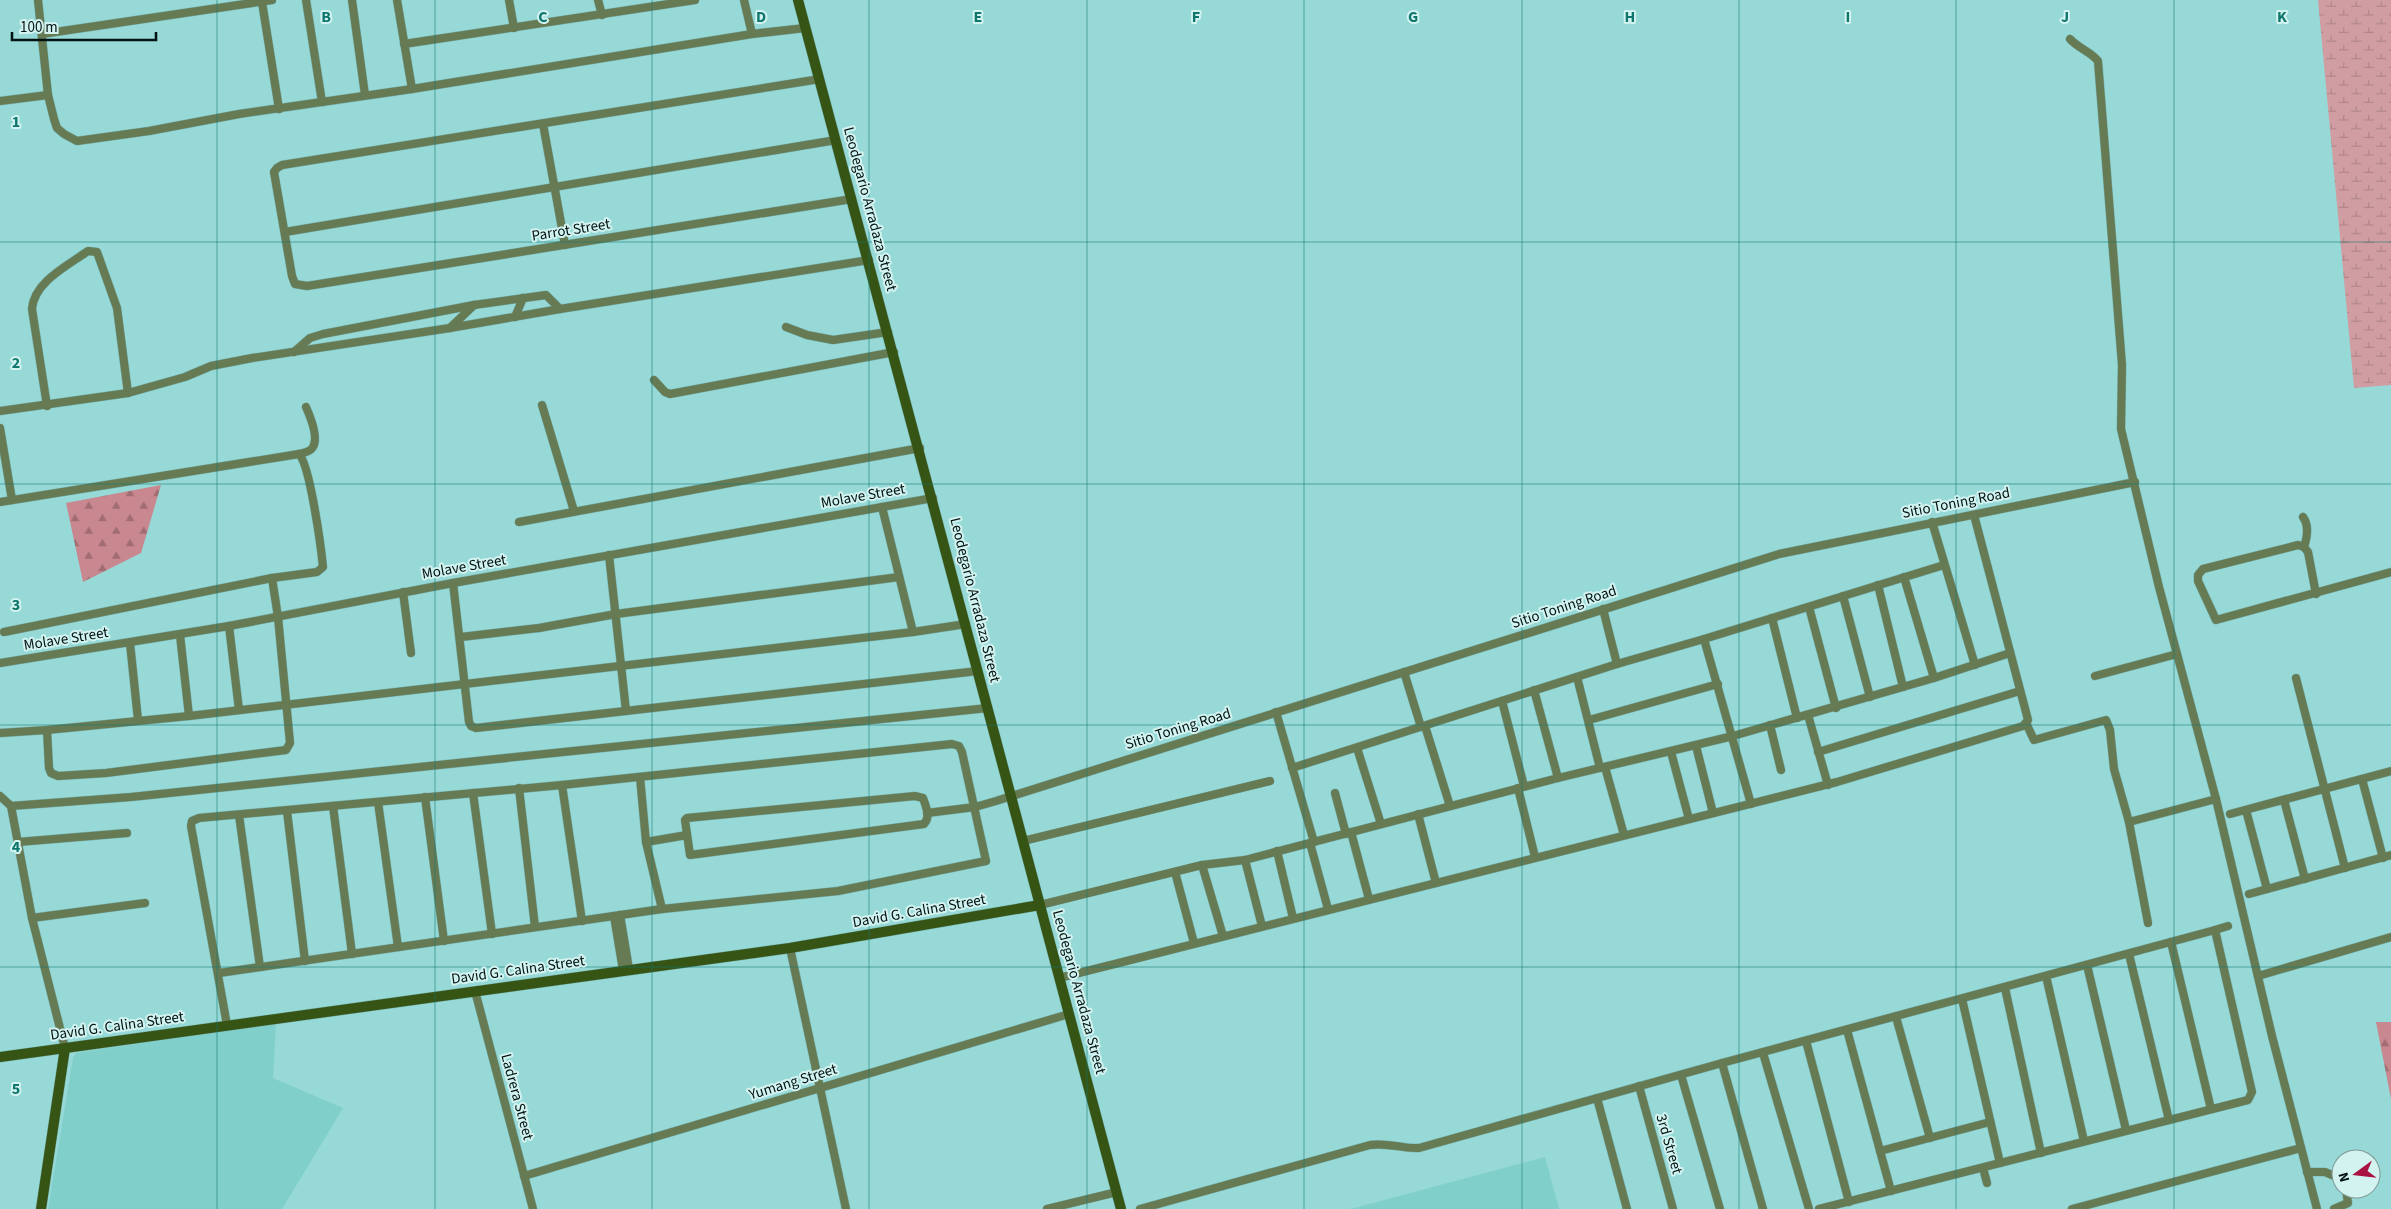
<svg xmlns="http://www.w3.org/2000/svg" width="2391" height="1209" font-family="'Source Sans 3',sans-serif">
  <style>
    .built { fill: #80cfcb }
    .forest { fill: url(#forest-firs) }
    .wetland { fill: url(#wetland-marsh) }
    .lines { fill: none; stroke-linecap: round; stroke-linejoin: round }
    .street-casing { stroke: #7bb5b3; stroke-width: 9 }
    .secondary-casing { stroke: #7bb5b3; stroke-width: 11 }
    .street { stroke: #667b54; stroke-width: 8 }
    .secondary { stroke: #365515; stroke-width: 10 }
    .grid { fill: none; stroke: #0f766e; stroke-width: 1; stroke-opacity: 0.55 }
    .labels { text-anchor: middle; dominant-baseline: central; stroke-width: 4; stroke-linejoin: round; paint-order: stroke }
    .street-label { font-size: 15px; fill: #001211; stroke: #d3f3f1 }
    .grid-label { font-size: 16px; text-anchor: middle; font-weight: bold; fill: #0f766e; stroke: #d3f3f1; stroke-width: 4; stroke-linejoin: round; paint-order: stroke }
  </style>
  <defs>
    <pattern id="forest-firs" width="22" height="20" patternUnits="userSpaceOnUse" patternTransform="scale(1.25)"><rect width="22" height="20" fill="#c9878f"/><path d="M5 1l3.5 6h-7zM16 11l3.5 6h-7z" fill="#a16d73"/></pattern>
    <pattern id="wetland-marsh" width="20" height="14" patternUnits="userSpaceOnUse" patternTransform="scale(1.25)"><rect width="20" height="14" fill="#d09da2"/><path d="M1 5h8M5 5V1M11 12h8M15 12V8" fill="none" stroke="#b1868a"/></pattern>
  </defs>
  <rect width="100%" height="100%" fill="#96d9d6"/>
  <!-- built -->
  <g class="built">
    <path d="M276,1023l-3,55 70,30 -61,101h-234l25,-151 3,-5z"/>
    <path d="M1545,1157l14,52h-208z"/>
  </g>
  <!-- forest -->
  <g class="forest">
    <path d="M161,485l-20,68 -58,29 -17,-79z"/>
    <path d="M2376,1022h15v77z"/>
  </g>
  <!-- wetland -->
  <path class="wetland" d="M2318,0h73v385l-37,3z"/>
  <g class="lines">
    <!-- street casing -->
    <g class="street-casing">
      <g id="street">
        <path d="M38,0l10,95 6,24 3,9 7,6 13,7 72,-10 90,-17 173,-25 340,-55 53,-6"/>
        <path d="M306,0l16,102"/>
        <path d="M352,0l13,95"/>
        <path d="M397,0l15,89"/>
        <path d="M509,0l5,28"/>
        <path d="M598,0l4,15"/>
        <path d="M744,0l8,34"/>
        <path d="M262,2l17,107"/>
        <path d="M42,34l230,-34"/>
        <path d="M2070,39c8,9 21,13 28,22l24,304 -1,64 38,158 57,212 56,237 45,173"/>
        <path d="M404,44l291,-44"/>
        <path d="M820,79l-538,86 -5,3 -3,4 18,104 3,8 12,2 545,-87"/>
        <path d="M0,101l48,-6"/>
        <path d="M543,124l22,121"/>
        <path d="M285,232l551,-92"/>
        <path d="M515,317l8,-19"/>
        <path d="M786,327l21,8 26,5 55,-8"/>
        <path d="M450,328l24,-23"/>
        <path d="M294,352l16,-14 13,-4 151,-29 72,-10 14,14"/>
        <path d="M654,380l11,12 5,2 224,-42"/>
        <path d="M542,405l32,106"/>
        <path d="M47,406l-15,-97c2,-27 35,-43 56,-58l9,1 20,56 11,85"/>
        <path d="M0,411l128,-18 57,-16 26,-11 41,-8 198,-30 110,-19 309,-49"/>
        <path d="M0,428l12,72"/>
        <path d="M299,454c5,-1 12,-3 14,-7 6,-10 -3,-31 -7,-40"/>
        <path d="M0,502l299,-48c11,11 22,93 24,113l-6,5 -45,6 -268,54"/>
        <path d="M882,507l31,125"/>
        <path d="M2303,517c6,8 4,21 1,30"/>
        <path d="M519,522l401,-74"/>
        <path d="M1932,522l43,143"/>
        <path d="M609,555l17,156"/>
        <path d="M1904,577l30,101"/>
        <path d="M453,583l16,139 2,4 5,2 502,-57"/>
        <path d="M1878,585l25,102"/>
        <path d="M403,592l8,61"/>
        <path d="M2316,594l-8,-42 -4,-5 -6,-2 -95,24 -5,6v6l18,39 175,-48"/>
        <path d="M1843,596l27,101"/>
        <path d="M1809,607l27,101"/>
        <path d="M1603,609l14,55"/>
        <path d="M1772,618l25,100"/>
        <path d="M229,626l10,84"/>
        <path d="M180,635l9,81"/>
        <path d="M461,637l78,-9 77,-14 283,-37"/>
        <path d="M1704,639l47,165"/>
        <path d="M130,643l8,77"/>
        <path d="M0,663l229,-37 224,-43 480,-85"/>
        <path d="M1404,672l17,55"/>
        <path d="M2095,676l82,-22"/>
        <path d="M1577,677l23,91"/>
        <path d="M2296,678l49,190"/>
        <path d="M1534,690l24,88"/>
        <path d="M1502,701l22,85"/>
        <path d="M1276,712l38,130"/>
        <path d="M1808,715l20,70"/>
        <path d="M1589,720l129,-36"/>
        <path d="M2026,723l8,17 72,-20 4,10 4,39 15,53 19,101"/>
        <path d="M1770,725l11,45"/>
        <path d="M1425,726l25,80"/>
        <path d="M47,730l2,38 2,5 7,3 48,-3 180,-23 4,-7 -12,-126 -6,-39"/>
        <path d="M0,733l47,-3 142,-14 724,-84 53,-8"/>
        <path d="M1696,746l17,67"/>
        <path d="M1357,748l24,76"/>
        <path d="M1671,752l18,67"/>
        <path d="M1818,752l202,-61"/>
        <path d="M1605,767l19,68"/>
        <path d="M1292,768l325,-104 87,-25 240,-74"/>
        <path d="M640,777l6,65 16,67"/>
        <path d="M2362,779l21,79"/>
        <path d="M562,785l20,136"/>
        <path d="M519,788l16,139"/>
        <path d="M1518,788l17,69"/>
        <path d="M473,793l19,141"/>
        <path d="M1335,793l11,41"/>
        <path d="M0,796l11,10 120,-9 857,-89"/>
        <path d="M915,796l8,2c3,9 8,19 1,26l-234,31 -5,-35 2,-2z"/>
        <path d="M425,797l19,144"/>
        <path d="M2284,800l21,79"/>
        <path d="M378,802l20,145"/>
        <path d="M11,806l21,112 33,130"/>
        <path d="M333,806l19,148"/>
        <path d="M2246,810l21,79"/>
        <path d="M287,811l18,150"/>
        <path d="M927,813l48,-6 21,-6 783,-247 356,-72"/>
        <path d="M1418,814l18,69"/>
        <path d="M2230,814l161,-43"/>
        <path d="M239,815l21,152"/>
        <path d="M2129,822l87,-23"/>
        <path d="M1351,832l18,67"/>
        <path d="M1023,841l247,-60"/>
        <path d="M18,842l109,-9"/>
        <path d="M646,842l41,-7"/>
        <path d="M1310,843l18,66"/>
        <path d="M1277,851l16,67"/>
        <path d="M1245,860l17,66"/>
        <path d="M1202,865l21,71"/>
        <path d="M1175,872l19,71"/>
        <path d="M2249,894l142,-39"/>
        <path d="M1040,905l162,-40 43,-5 313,-82 175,-42 201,-58 76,-25"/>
        <path d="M620,915l9,54"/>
        <path d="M614,916l9,54"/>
        <path d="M32,918l113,-15"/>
        <path d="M2215,930l13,-4"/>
        <path d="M2171,942l40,167"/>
        <path d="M790,948l56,261"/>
        <path d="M2129,954l40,166"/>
        <path d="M2087,965l39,165"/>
        <path d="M219,973l443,-64 176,-18 148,-30 -24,-109 -3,-6 -7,-2 -390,41 -363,33 -7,3 -1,5 36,199"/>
        <path d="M2046,976l38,165"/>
        <path d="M2258,976l133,-39"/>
        <path d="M1059,978l778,-196 186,-56 5,-6 -1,-4 -53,-201"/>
        <path d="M2005,988l36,165"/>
        <path d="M475,991l58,218"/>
        <path d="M1962,999l38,164"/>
        <path d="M1896,1017l34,121"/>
        <path d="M1847,1030l44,161"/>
        <path d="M1806,1041l43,161"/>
        <path d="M1763,1053l46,156"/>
        <path d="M1722,1063l41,146"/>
        <path d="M1681,1075l39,134"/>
        <path d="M1639,1086l34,123"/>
        <path d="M1597,1098l30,111"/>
        <path d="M1880,1151l110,-29"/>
        <path d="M1983,1168l4,15"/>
        <path d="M2307,1172h18l16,7"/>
        <path d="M524,1176l545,-162"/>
        <path d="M1047,1209l70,-17"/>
        <path d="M1140,1209l230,-64c17,-3 32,4 49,3l303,-85 493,-133 37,162 -4,8 -429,109"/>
        <path d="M2072,1209l229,-61"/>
        <path d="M2334,1209l14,-6 -2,-14"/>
      </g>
    </g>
    <!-- secondary casing -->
    <g class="secondary-casing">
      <g id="secondary">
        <path d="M798,0c109,403 215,806 323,1209"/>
        <path d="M0,1057l790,-109 250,-43"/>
        <path d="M41,1209l24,-161"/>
      </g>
    </g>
    <!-- street -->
    <use href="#street" class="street"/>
    <!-- secondary -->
    <use href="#secondary" class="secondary"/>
  </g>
  <!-- grid -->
  <path class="grid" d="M217,0v1209M435,0v1209M652,0v1209M869,0v1209M1087,0v1209M1304,0v1209M1522,0v1209M1739,0v1209M1956,0v1209M2174,0v1209M0,242h2391M0,484h2391M0,725h2391M0,967h2391"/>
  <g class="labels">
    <!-- street labels -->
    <g class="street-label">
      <text transform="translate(870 209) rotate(75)">Leodegario Arradaza Street</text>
      <text transform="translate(571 230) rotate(-9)">Parrot Street</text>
      <text transform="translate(863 496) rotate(-10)">Molave Street</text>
      <text transform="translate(1956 503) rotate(-11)">Sitio Toning Road</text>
      <text transform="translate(464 567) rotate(-10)">Molave Street</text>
      <text transform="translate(975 600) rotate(76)">Leodegario Arradaza Street</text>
      <text transform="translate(1564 607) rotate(-18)">Sitio Toning Road</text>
      <text transform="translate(66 639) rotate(-9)">Molave Street</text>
      <text transform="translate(1178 729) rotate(-17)">Sitio Toning Road</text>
      <text transform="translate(919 911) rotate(-10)">David G. Calina Street</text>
      <text transform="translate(518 970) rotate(-8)">David G. Calina Street</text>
      <text transform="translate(1079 992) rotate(75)">Leodegario Arradaza Street</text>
      <text transform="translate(117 1026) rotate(-8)">David G. Calina Street</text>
      <text transform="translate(793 1082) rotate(-17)">Yumang Street</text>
      <text transform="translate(517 1097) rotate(75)">Ladrera Street</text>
      <text transform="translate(1669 1144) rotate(74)">3rd Street</text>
    </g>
  </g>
  <g class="grid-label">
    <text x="326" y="22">B</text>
    <text x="543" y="22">C</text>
    <text x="761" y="22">D</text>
    <text x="978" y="22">E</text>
    <text x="1196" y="22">F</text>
    <text x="1413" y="22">G</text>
    <text x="1630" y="22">H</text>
    <text x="1848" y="22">I</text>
    <text x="2065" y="22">J</text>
    <text x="2282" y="22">K</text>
    <text x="16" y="127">1</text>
    <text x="16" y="368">2</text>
    <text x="16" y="610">3</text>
    <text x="16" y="852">4</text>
    <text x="16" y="1094">5</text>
  </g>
  <!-- north arrow -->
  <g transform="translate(2356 1174) rotate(255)"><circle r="24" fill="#d3f3f1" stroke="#7f9997"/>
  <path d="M0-4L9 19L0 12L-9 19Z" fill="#a91341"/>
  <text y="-8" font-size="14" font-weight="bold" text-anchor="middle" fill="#001211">N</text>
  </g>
  <!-- scale -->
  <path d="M12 32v8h144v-8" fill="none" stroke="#001211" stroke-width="2.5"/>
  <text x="20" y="32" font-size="15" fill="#001211" stroke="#d3f3f1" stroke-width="4" paint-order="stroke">100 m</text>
</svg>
